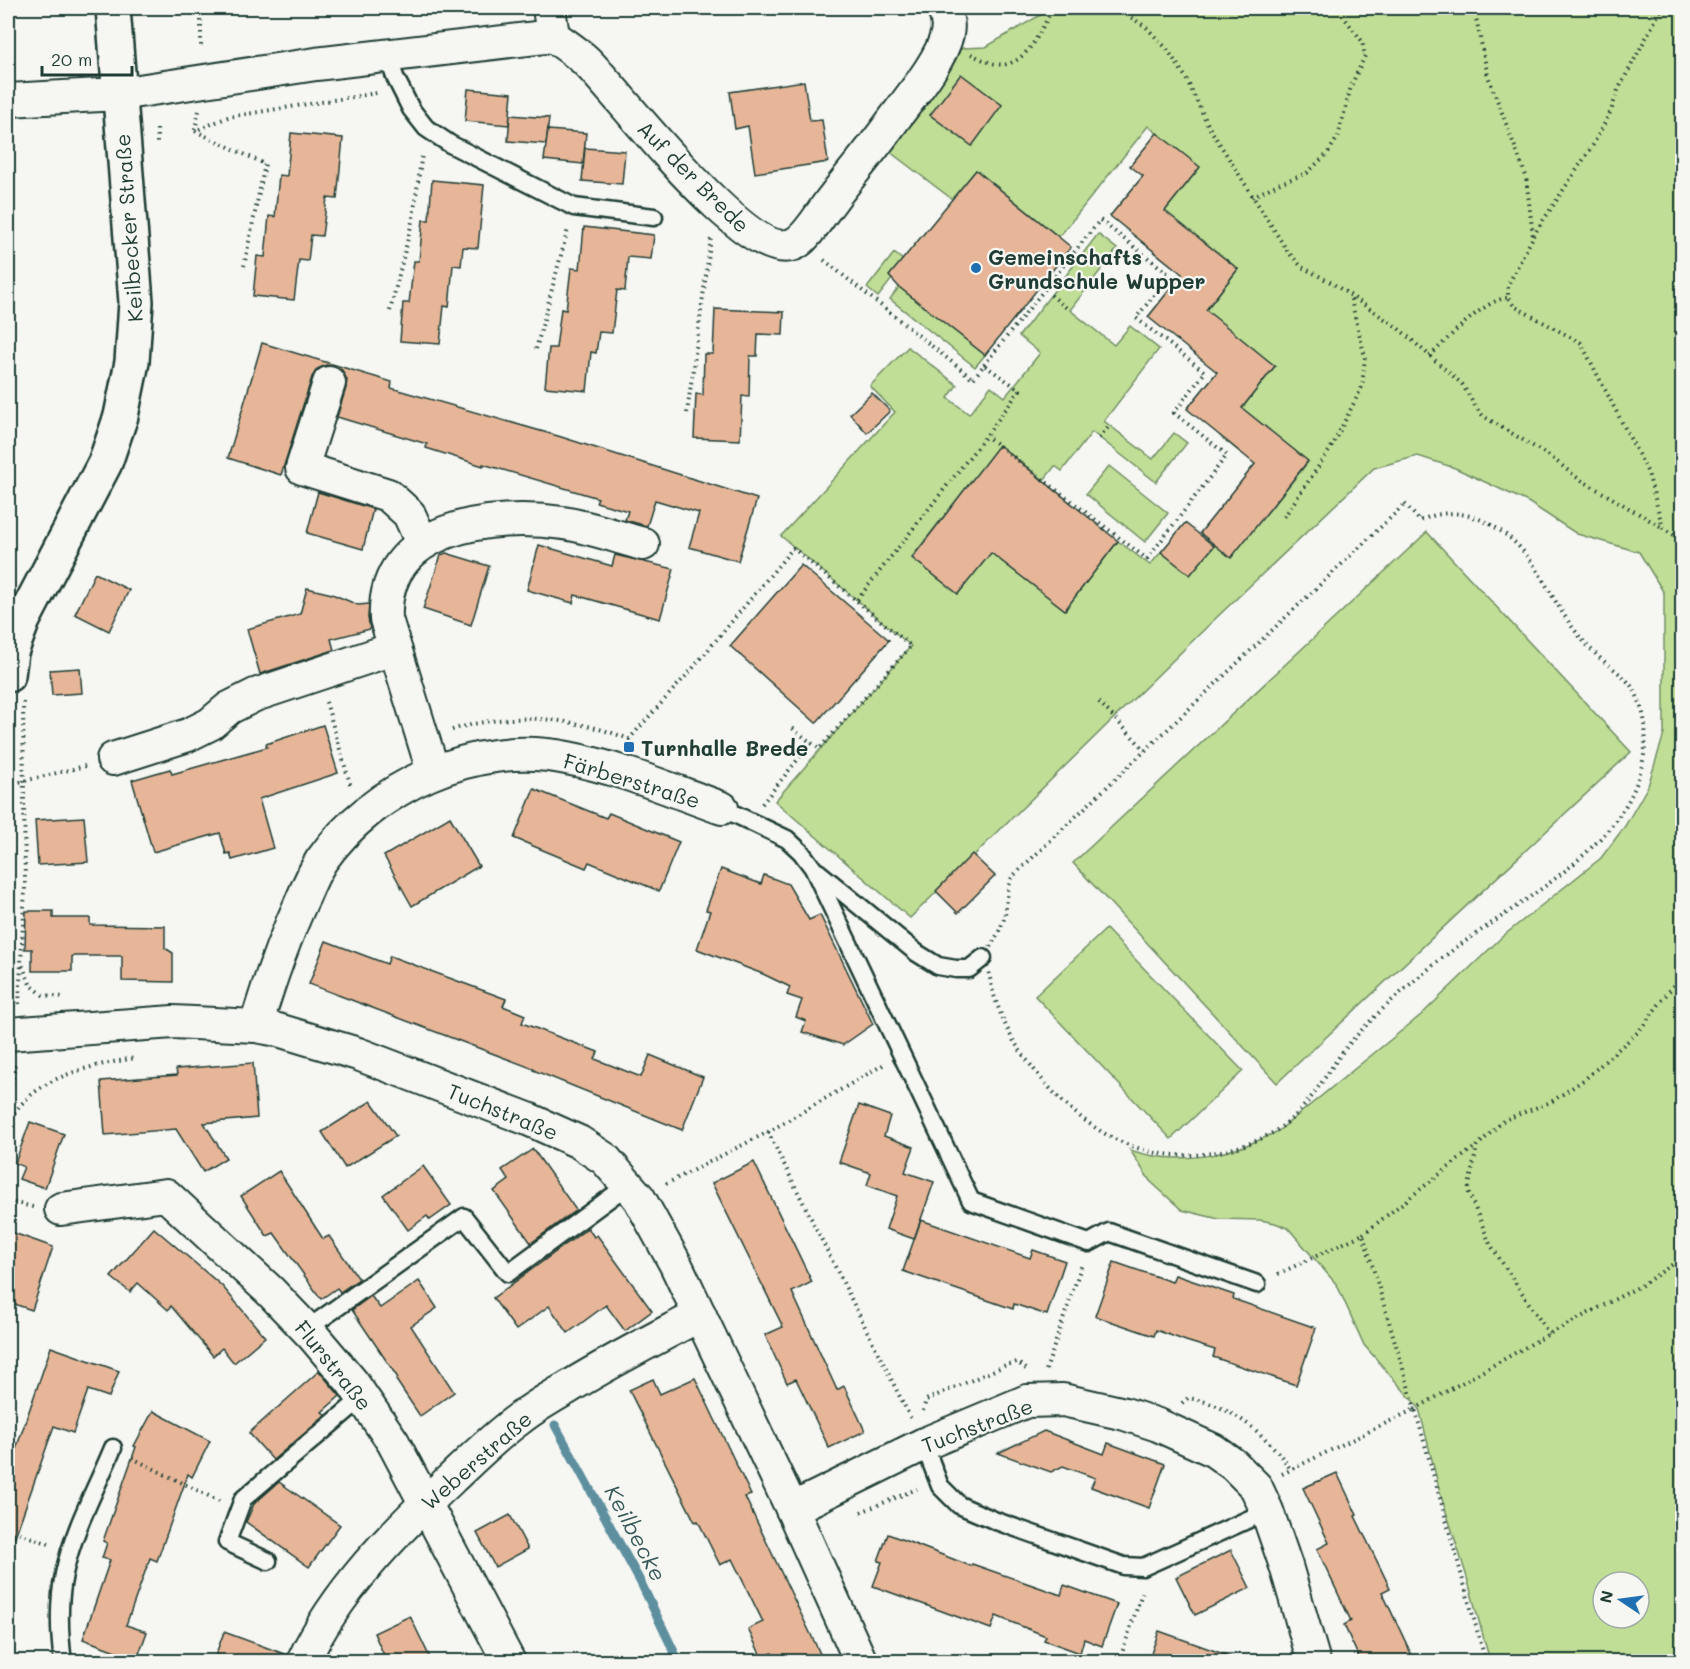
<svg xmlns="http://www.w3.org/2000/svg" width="1690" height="1669" font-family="Mali,sans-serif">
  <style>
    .green { fill: #c1de96; stroke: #708e65; stroke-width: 1.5; fill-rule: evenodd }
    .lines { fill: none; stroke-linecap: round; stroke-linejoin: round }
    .stream { stroke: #5d8f9f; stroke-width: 9 }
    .building { fill: #e7b698; stroke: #1f3d34; stroke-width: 1.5 }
    .service-casing { stroke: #1f3d34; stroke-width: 21 }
    .minor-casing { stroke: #1f3d34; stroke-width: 36 }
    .secondary-casing { stroke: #1f3d34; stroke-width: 38 }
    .path { stroke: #1f3d34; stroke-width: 4; stroke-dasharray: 1.5 4.5; stroke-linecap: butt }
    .service { stroke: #f6f6f2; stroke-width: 16 }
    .minor { stroke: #f6f6f2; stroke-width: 32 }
    .secondary { stroke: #f6f6f2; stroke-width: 33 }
    .poi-dot { fill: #1f6fb2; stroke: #f6f6f2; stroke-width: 2 }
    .labels { text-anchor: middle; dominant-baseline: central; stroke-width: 4.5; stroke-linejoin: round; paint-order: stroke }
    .street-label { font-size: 21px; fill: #1f3d34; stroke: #f6f6f2 }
    .poi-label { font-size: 21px; font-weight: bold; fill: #1f3d34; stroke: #f6f6f2; text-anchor: start }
    .water-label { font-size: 22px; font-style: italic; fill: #345858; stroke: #f6f6f2 }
  </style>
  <rect width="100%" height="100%" fill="#f6f6f2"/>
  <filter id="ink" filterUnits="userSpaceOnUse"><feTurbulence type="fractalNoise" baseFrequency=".0167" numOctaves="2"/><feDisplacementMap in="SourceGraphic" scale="12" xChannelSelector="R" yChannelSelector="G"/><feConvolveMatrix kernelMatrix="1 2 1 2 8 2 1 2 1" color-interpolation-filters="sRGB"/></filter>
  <g filter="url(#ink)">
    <!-- green -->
    <g class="green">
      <path d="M1052,8h630v1653h-192l-24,-87 -25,-78 -22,-88 -55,-63 -27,-60 -49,-57 -13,-5 -15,-3 -41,-1 -37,-9 -32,-29 -20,-31c49,17 103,5 148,-19l143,-116 82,-79 98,-78 24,-32 23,-40 16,-52v-141l-25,-41 -62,-18 -49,-32 -73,-34 -37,-12 -44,12 -158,150 -306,300 -135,-117 136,-155 -130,-110 114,-124 -25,-26 38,-39 49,38 -9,13 21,16 22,-28 14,11 35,-44 -21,-17 79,-102 19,15 -47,61 44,35 16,-19 29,23 -55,72 49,38 21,-26 13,10 -31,39 -64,-50 -30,39 -7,-5 -11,14 -45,-34 -87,111 46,37 56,-71 2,49 49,38 53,-69 32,24 11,-13 29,23 25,-30 16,12 77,-95 -43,-35 -23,27 -22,-18 55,-70 -43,-34 -52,10 58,-73 -43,-34 -24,30 -30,-24 58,-74 -51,-41 -89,111 -83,-67 -24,29 -62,-47 -55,71 -13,-10 112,-152 29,-13 23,-1zM1603,1582h36v36h-36z"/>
      <path d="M894,253l9,7 -13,15 2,4 -14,18 -11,-9z"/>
      <path d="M899,287l86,68 -10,12 -85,-68z"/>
      <path d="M1109,466l59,47 -23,29 -59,-48z"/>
      <path d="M1427,532l204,220 -354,331 -204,-220z"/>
      <path d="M1106,929l137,142 -72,68 -136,-143z"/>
    </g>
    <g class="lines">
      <!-- stream -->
      <path class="stream" d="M555,1425l86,158 38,79"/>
    </g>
    <!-- building -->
    <g class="building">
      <path d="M961,74l41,31 -30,41 -42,-31z"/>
      <path d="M804,81l6,40 12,-1 6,42 -73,11 -7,-47 -13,3 -5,-37z"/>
      <path d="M468,89l44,4 -3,32 -44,-4z"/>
      <path d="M510,115l39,3 -3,26 -38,-3z"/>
      <path d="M548,130l38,3 -3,31 -39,-4z"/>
      <path d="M291,133l52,5 -6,61 -10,-1 -5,38 -11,-1 -3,26 -9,-1 -5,40 -41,-4 4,-40 8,1 4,-41 6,1 4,-42 8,1z"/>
      <path d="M1157,133l43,34 -35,44 73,58 -32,41 69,56 -33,42 66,53 -77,97 -31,-25 55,-69 -68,-55 30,-37 -69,-55 34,-43 -72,-58 33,-40 -13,-10z"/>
      <path d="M585,148l40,3 -3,33 -40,-3z"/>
      <path d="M976,170l95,77 -86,108 -86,-68 -10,-11z"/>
      <path d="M432,180l52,5 -6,63 -15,-1 -2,19 -8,-1 -4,42 -5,-1 -4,38 -40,-3 3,-38h6l5,-42h5l4,-41h6z"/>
      <path d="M584,227l70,8 -3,24 -23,-2 -3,34 -8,-1 -5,43 -13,-1 -3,21 -5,-1 -4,39 -42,-4 4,-39h7l5,-39 5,1 5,-42 9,1z"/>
      <path d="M715,309l69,3 -1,23 -25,-1 -1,22h-7l-1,41 -7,-1 -2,44 -46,-2 2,-44 7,1 1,-41h9z"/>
      <path d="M262,343l130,39 -1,6 167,48 199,63 -19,62 -49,-14 10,-34 -44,-13 -8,26 -22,-6 3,-9 -32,-9 2,-4 -115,-34v2l-57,-18 1,-4 -90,-27 9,-29 1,-8 -5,-10 -8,-4 -8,-1 -9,4 -5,8 -31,98 -53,-17z"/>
      <path d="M872,393l18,18 -23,22 -17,-19z"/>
      <path d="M999,445l119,96 -53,69 -74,-57 -33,41 -46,-36z"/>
      <path d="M318,492l55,17 -10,40 -56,-16z"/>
      <path d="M1185,523l29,23 -24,29 -29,-23z"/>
      <path d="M539,545l73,21 3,-11 59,14 -14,50 -85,-24 -2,8 -46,-13z"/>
      <path d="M446,553l43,13 -18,59 -48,-16 18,-54z"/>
      <path d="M801,565l88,75 -73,83 -86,-77z"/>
      <path d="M95,573l34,17 -20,41 -34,-17z"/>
      <path d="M307,588l25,6 26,11 11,-1 -1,14 2,11 -39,10 3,11 -74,24 -13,-45 53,-15z"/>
      <path d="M80,668l2,25 -30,2 -2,-25z"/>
      <path d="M323,725l15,48 -79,26 14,49 -41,12 -2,-7 -4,1 -6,-21 -67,19 -21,-72 38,-11 2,5 95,-27 -1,-3z"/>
      <path d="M534,789l72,29 3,-5 70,29 -20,49 -70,-29 -3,6 -72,-30z"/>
      <path d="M84,817l4,45 -50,3 -3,-45z"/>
      <path d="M450,817l29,49 -67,40 -28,-50z"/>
      <path d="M972,854l23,22 -37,37 -22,-22z"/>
      <path d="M721,869l40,15 3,-9 24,9 21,36 11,-5 53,109 -30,21 -41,-13 4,-11 -10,-4 6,-17 -15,-5 3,-8 -27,-13 -66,-25 13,-38 -4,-1z"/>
      <path d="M26,911h27v7h37v7l75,1v22l8,5v29l-51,-1v-25h-50v15h-40v-22h-7z"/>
      <path d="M326,941l61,23 3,-8 116,43 -3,7 22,9 -3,8 76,29 -3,7 46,18 9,-22 53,22 -21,53 -149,-60 1,-1 -225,-85z"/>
      <path d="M253,1063l4,55 -53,5 22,35 -23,14 -27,-43 -71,6 -4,-54 76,-6 -1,-6z"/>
      <path d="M371,1101l25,35 -51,32 -23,-36z"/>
      <path d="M859,1105l31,11 -6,20 30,11 -9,25 29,10 -20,57 -28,-10 11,-33 -30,-11 4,-12 -32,-11z"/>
      <path d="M30,1122l34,12 -19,54 -26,-9 5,-12 -9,-4z"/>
      <path d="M533,1149l43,61 -45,33 -37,-52 15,-11 -7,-10z"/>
      <path d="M754,1162l58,120 -20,10 45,98 7,-4 21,45 -36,17 -33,-69 -9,4 -22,-48 18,-8 -71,-144z"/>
      <path d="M423,1166l28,39 -21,15 -3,-4 -19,14 -25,-35z"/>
      <path d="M279,1171l44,68 6,-3 30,43 -19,13 -3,-4 -16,11 -47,-66 -7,3 -26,-40z"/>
      <path d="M921,1220l109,38 3,-8 32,11 -18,54 -33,-11 -1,5 -110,-38z"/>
      <path d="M154,1228l68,58 43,51 -31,26 -12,-15 -9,8 -42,-50 -3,4 -30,-27 -8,9 -19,-15z"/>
      <path d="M588,1228l6,9 3,-2 55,76 -27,20 -19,-26 -38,28 -19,-27 -33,24 -23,-32z"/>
      <path d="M8,1231l45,16 -21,63 -24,-8z"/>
      <path d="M1114,1262l58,20 3,-7 59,20 -1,4 83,29 -20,57 -83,-28 2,-7 -29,-9 -30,-11 -2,6 -59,-20z"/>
      <path d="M419,1281l18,27 -26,18 43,66 -34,24 -24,-36 2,-2 -46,-68 19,-14 9,12z"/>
      <path d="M51,1347l68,24 -10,26 -21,-7 -15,43 -19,-7 -43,122h-3v-92l5,2z"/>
      <path d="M319,1371l21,25 -18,16 4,3 -53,45 -24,-27z"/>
      <path d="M695,1378l56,117 -6,2 79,165h-48l-4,-9 -10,5 -14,-29 15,-7 -31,-63 -12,6 -22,-44 -3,1 -66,-132 24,-11 7,15z"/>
      <path d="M153,1411l57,30 -18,36 -4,-3 -31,87 -7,-3 -24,67 21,7 -10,27 -54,-20 27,-79 -8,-2 5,-15 -4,-2 33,-94 -2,-1z"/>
      <path d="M1044,1431l60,23 4,-11 57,21 -16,44 -58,-21 4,-9 -32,-12 -12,6 -53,-19z"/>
      <path d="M1337,1473l20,42 -2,1 35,72 -8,4 33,70h-54l-17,-37 7,-4 -34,-72 12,-6 -26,-55z"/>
      <path d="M279,1482l61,43 -31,42 -63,-45 8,-18z"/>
      <path d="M510,1515l18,34 -33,18 -18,-34z"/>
      <path d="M888,1534l83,32 1,-2 89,31 3,-10 53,19 -15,42 -18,-7 -4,14 -36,-13 2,-4 -50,-20 -5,13 -118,-43 9,-24 -4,-1z"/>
      <path d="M1231,1550l19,38 -55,27 -19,-38z"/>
      <path d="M410,1616l22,46h-45l-13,-29z"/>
      <path d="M1159,1631l76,27v4h-87z"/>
      <path d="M224,1632l63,23 -2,7h-72z"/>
    </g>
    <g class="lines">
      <!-- service casing -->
      <g class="service-casing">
        <g id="service">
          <path d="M388,56l7,21 16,32 15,19 24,16 124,63 80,10"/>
          <path d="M722,808l65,31 14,13 12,16 158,333 118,42 20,-11 148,52"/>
          <path d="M818,872l99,81 21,13 18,3h13l14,-11"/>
          <path d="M307,1329l157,-112 44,56 121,-89"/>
          <path d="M924,1444l16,42 19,19 37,16 128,45 19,1 124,-56"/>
          <path d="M268,1561l-41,-19 16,-43 119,-101"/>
          <path d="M63,1662c-4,-30 -5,-59 1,-88 9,-44 32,-85 49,-126"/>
        </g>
      </g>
      <!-- minor casing -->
      <g class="minor-casing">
        <g id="minor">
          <path d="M549,8l4,28"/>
          <path d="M8,100l111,-6 197,-30 237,-28c11,8 22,15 32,24 32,29 169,217 214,181 11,-8 25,-32 34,-43 18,-24 38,-47 56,-72 17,-24 52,-64 58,-92 2,-9 0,-18 -4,-26"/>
          <path d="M329,383l-27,85 86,27 21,19 13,29"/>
          <path d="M113,759l75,-24 22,-11 19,-16 26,-13 138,-46"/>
          <path d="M433,771l-47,-152c-5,-94 107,-106 177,-96 27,4 54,14 80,21"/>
          <path d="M256,1026c13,-44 28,-87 47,-128 5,-12 11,-26 18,-37 53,-75 154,-122 246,-103 53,10 104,32 155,50"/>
          <path d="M8,1034l165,-12 83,4 22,4 80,24 170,65 51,23 26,17 34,39 36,65 117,246 69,153"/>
          <path d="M61,1209l105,-14 104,96 43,45 39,46 41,60 116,220"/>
          <path d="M792,1509l132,-65 103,-43 36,-1 62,14 33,11 55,25 21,15 22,22 11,24 19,55 28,96"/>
          <path d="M303,1662c32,-70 93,-131 148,-183 22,-21 43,-42 68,-60 15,-12 33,-22 50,-32 42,-26 87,-49 131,-72"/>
        </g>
      </g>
      <!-- secondary casing -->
      <g class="secondary-casing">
        <path id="secondary" d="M8,675l3,-23 12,-32 82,-157 16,-47 11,-54 4,-60 -23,-294"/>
      </g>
      <!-- path -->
      <g class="path">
        <path d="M201,8v42"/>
        <path d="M1116,8l30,19 21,22 18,27 24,51 79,125 14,15 30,16 66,45 64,56 15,25 6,7 68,41 25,20 87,51"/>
        <path d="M1474,8l14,68 38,100 7,61 -25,48v13l6,8 67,37 67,130 15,55 19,12"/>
        <path d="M971,54c10,5 25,13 36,10 24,-6 35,-37 46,-56"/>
        <path d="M157,129v16"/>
        <path d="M195,130l4,-19"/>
        <path d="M1252,197l26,-13 29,-11 20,-19 11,-17 13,-51 14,-30 -3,-15 -19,-25 -1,-8"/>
        <path d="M1533,236l60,-91 18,-34 7,-21 44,-82"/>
        <path d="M824,260l149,119 11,-14 36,25 -34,46 -129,164"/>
        <path d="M244,266l21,-102 -70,-33 33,-14 149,-24"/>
        <path d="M1051,295l18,15"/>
        <path d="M390,311l23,-93 9,-65"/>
        <path d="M536,349l32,-120"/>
        <path d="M1430,356c16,-16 56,-58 78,-58"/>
        <path d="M984,365l116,-145 70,55 -34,43 69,54 -31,41 53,42 -80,104 -161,-123"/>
        <path d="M687,413l24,-175"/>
        <path d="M1099,438l11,-13"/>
        <path d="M1405,504l15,17c39,-21 83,4 108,36 18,24 30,53 49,76 7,9 14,17 22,24 13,12 29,20 37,37 14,28 11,60 1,88 -28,78 -139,131 -201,181 -30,24 -61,51 -86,80 -21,24 -35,56 -60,77 -18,16 -41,25 -64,30 -94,23 -162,-33 -211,-107 -9,-15 -16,-32 -21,-48 -4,-13 -4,-24 -11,-37 9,-14 18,-27 22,-43 2,-13 2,-26 7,-38z"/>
        <path d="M1284,517l47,-69 31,-61 3,-30 -15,-61"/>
        <path d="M23,702l2,185 -4,75 9,22 13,11 21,2"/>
        <path d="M326,702l25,85"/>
        <path d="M1099,702l46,48"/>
        <path d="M452,730c58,-19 121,-13 177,9l64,-71 100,-120 118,98 -92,103 -28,-22"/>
        <path d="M8,785l77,-19"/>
        <path d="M762,804l49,-61"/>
        <path d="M19,1004l2,-40"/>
        <path d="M8,1120l7,-58"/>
        <path d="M8,1123c26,-47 78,-56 127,-65"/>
        <path d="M768,1132l143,287"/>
        <path d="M666,1184l102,-52 115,-67"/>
        <path d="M8,1201l25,6"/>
        <path d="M1363,1234l113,-88"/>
        <path d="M1278,1274l85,-40 52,175 134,-75 93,-49 40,-27"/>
        <path d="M1549,1334l-59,-90 -22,-53 9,-45 27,-26 47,-18 34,-23 54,-48 43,-57"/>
        <path d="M1046,1370l36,-106"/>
        <path d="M1182,1403l6,-5c42,6 81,38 103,72"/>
        <path d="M923,1411l3,-11 78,-34 13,-4 9,7"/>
        <path d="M132,1458l87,43"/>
        <path d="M1282,1474l133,-65 71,253"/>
        <path d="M861,1512l56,-23"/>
        <path d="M8,1529l41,15"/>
        <path d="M1119,1662l24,-72"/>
      </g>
      <!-- service -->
      <use href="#service" class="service"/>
      <!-- minor -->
      <use href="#minor" class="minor"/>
      <!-- secondary -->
      <use href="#secondary" class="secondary"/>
    </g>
  </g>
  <!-- markers -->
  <g class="poi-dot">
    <circle cx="976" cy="268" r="6"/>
    <rect x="623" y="741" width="12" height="12" rx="3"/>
  </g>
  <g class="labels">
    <!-- street labels -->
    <g class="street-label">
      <text transform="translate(694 176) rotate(45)">Auf der Brede</text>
      <text transform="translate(128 228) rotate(-94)">Keilbecker Straße</text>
      <text transform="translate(632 780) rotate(17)">Färberstraße</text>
      <text transform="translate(503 1111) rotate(22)">Tuchstraße</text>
      <text transform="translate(334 1365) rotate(51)">Flurstraße</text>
      <text transform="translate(977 1425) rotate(-21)">Tuchstraße</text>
      <text transform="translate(476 1460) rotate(-41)">Weberstraße</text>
    </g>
    <!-- poi labels -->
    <g class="poi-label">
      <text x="988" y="256">Gemeinschafts<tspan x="988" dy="24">Grundschule Wupper</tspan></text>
      <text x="641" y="747">Turnhalle Brede</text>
    </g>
    <!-- water labels -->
    <g class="water-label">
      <text transform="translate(636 1533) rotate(62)">Keilbecke</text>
    </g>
  </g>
  <!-- margin -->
  <rect width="1690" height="1669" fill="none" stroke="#f6f6f2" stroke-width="30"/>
  <rect x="15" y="15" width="1660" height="1639" fill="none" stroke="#1f3d34" stroke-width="2" filter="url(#ink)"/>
  <!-- north arrow -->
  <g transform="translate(1621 1600) rotate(283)"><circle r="28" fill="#f6f6f2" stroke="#a0aca6" stroke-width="1.5"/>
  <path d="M0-4.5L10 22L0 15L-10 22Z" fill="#1f6fb2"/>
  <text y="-9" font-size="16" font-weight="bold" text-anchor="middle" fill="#1f3d34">N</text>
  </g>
  <!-- scale -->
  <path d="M42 66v9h90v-9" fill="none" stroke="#1f3d34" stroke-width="3"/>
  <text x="51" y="66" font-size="18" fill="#1f3d34" stroke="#f6f6f2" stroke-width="4.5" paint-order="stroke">20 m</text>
</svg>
